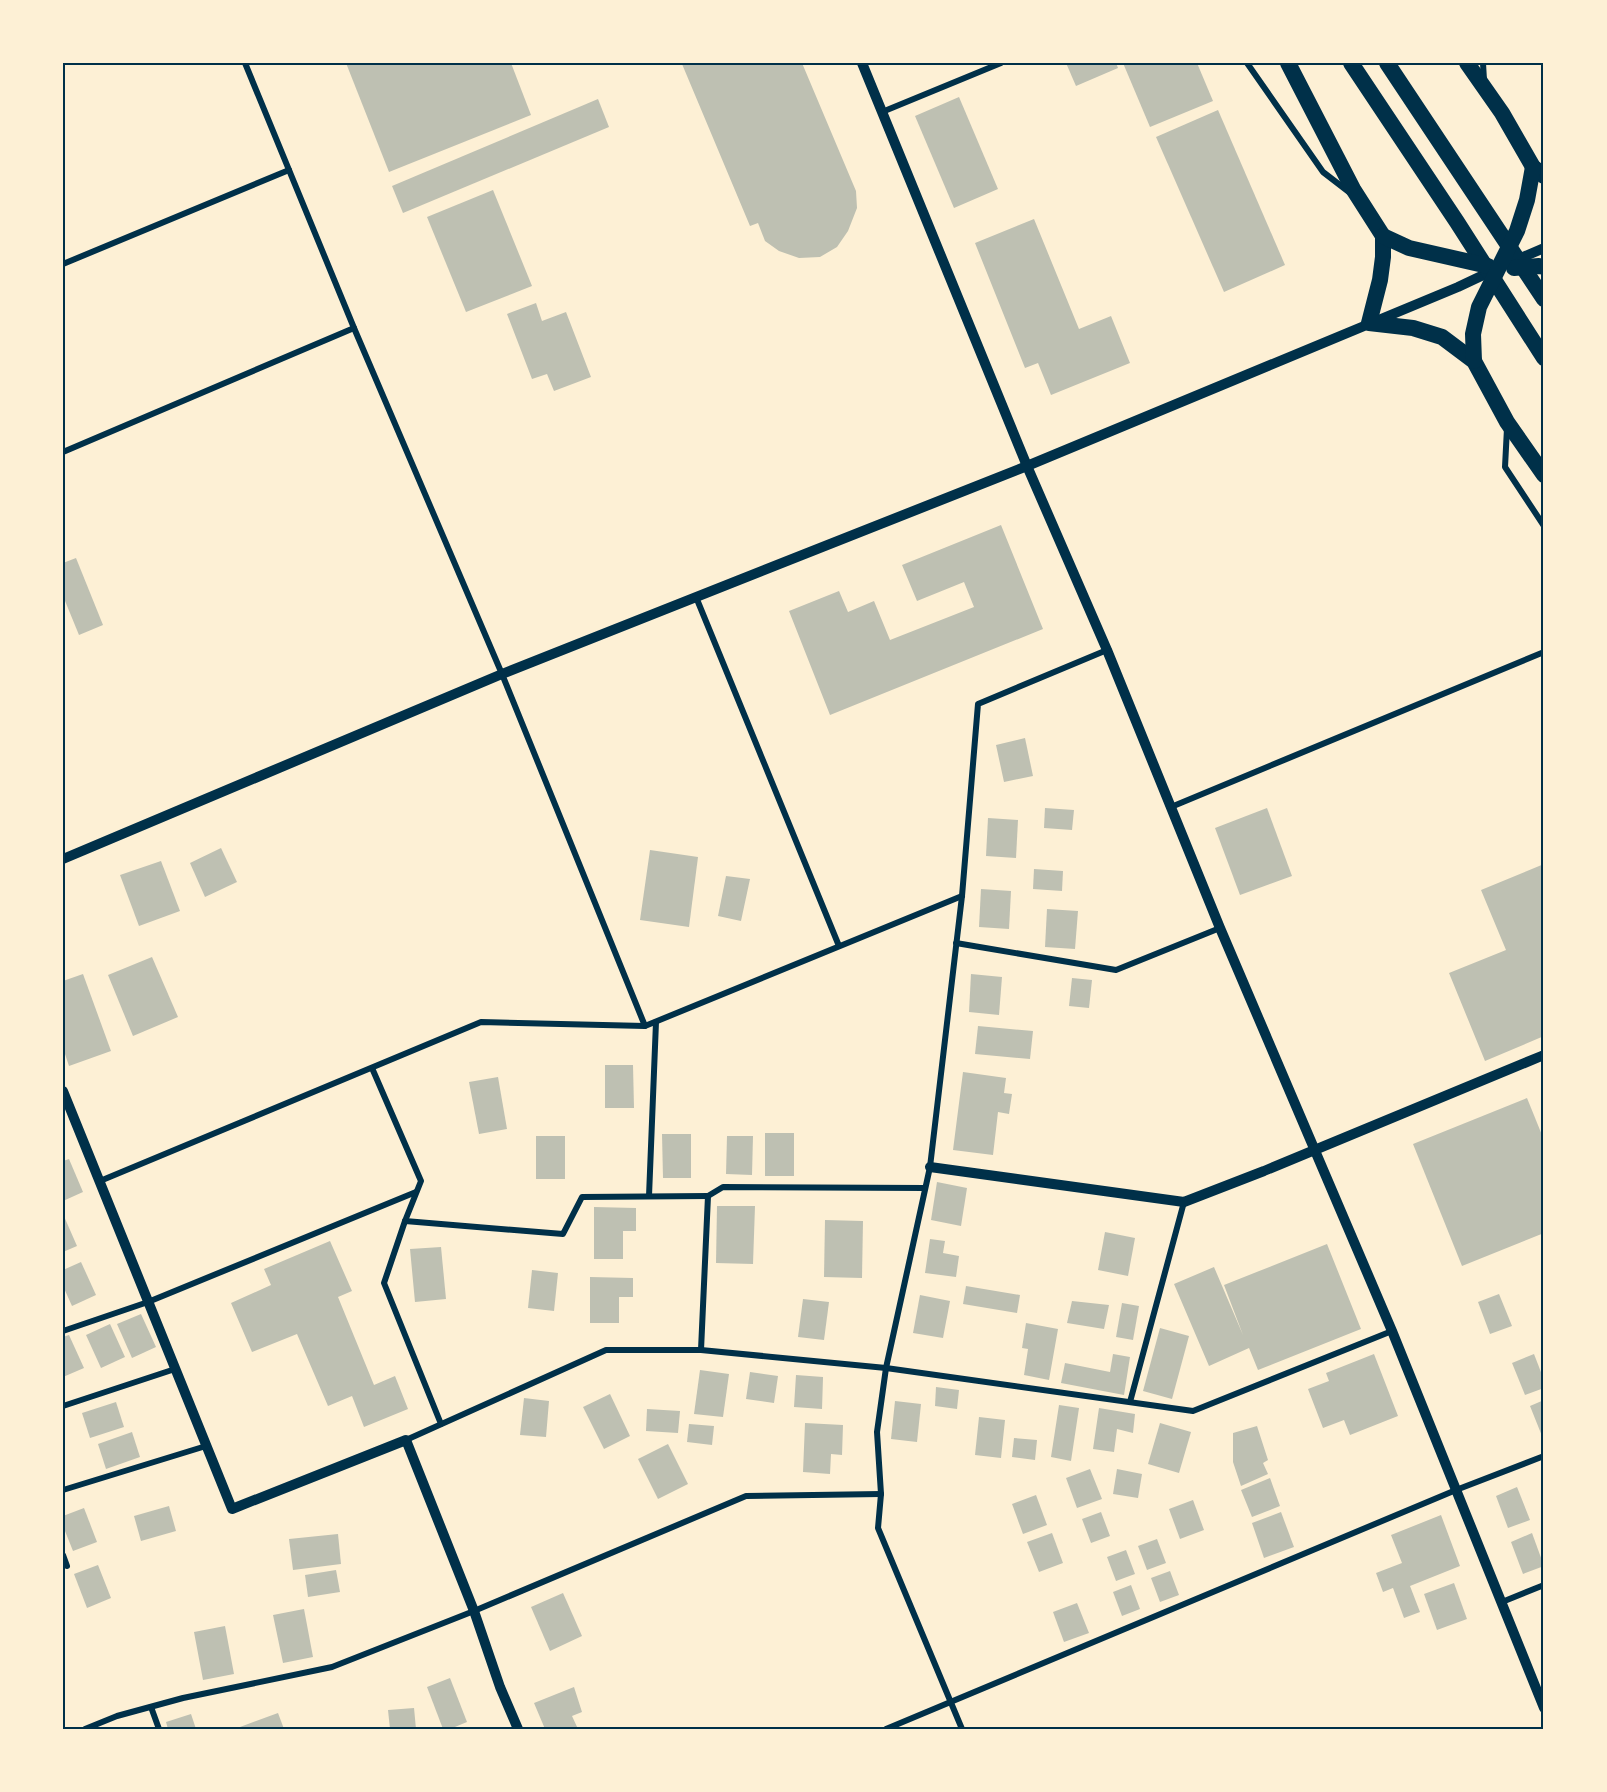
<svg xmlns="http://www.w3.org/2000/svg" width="1607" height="1792" font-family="'Roboto Condensed',sans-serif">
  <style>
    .building { fill: #bec0b2 }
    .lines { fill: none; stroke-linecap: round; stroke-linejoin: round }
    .minor { stroke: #003049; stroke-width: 6 }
    .tertiary { stroke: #003049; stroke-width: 10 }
    .trunk { stroke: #003049; stroke-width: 16 }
    .neatline { fill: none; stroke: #003049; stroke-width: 2 }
  </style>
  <rect width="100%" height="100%" fill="#fdf0d5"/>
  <!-- building -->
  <g class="building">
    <path d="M346,63h165l20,52 -142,57z"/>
    <path d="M685,63h117l54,128 1,17 -9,23 -11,16 -17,10 -21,1 -20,-7 -14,-10 -7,-18 -8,3 -68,-162z"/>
    <path d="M1066,63h50l2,5 -42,18z"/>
    <path d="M1123,63h74l16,38 -63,26z"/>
    <path d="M959,97l39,92 -44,19 -39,-92z"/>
    <path d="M598,99l11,28 -206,86 -11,-27z"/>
    <path d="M1218,110l67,155 -61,27 -68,-155z"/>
    <path d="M493,190l39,96 -66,26 -39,-95z"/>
    <path d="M1034,219l45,110 32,-13 19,47 -79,32 -13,-32 -13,5 -50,-125z"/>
    <path d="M536,303l6,18 24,-9 25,65 -37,14 -7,-17 -15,5 -25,-65z"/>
    <path d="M1001,525l42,104 -213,86 -41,-104 50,-20 9,21 26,-11 16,39 84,-33 -10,-25 -47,19 -15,-36z"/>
    <path d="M76,558l27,67 -24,10 -16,-39v-33z"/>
    <path d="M1025,738l8,38 -29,6 -8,-37z"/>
    <path d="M1045,808l29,2 -2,20 -28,-2z"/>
    <path d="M1267,808l25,68 -52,19 -25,-67z"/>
    <path d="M988,818l30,2 -2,38 -30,-2z"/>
    <path d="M221,848l16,34 -32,15 -15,-34z"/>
    <path d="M650,850l48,7 -9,70 -49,-7z"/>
    <path d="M161,861l19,50 -41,15 -19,-51z"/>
    <path d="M1544,864v172l-59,25 -36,-88 57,-23 -25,-60z"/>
    <path d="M1034,869l29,2 -1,20 -29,-2z"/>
    <path d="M726,876l24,3 -9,42 -23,-5z"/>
    <path d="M981,889l30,2 -2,38 -30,-2z"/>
    <path d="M1047,909l31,2 -3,38 -30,-2z"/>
    <path d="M152,957l26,60 -45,19 -25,-61z"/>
    <path d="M83,974l28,77 -42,15 -6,-18v-67z"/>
    <path d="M971,974l31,3 -3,38 -30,-3z"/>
    <path d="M1072,978l20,2 -3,28 -20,-2z"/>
    <path d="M978,1026l55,5 -3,28 -55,-5z"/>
    <path d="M605,1065h28l1,43h-29z"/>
    <path d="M963,1072l43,6 -2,15 8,1 -3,20 -11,-2 -5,43 -40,-5z"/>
    <path d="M498,1077l9,52 -28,5 -10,-52z"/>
    <path d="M1527,1098l17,42v93l-82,33 -49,-122z"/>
    <rect x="765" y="1133" width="29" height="43"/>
    <path d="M662,1134h29v44h-28z"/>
    <rect x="536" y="1136" width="29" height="43"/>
    <path d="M727,1136h26l-1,39 -26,-1z"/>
    <path d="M69,1159l14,33 -20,9v-40z"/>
    <path d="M937,1182l30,6 -6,38 -30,-6z"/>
    <path d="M717,1206h38l-2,58 -37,-1z"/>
    <path d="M594,1207l42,1v23h-13v28h-29z"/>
    <path d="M63,1214l14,32 -14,6z"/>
    <path d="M825,1220l38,1 -1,57 -38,-1z"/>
    <path d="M1105,1232l30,6 -7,38 -30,-6z"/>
    <path d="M930,1239l15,2 -2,12 16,3 -3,21 -31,-4z"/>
    <path d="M330,1241l22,50 -14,6 36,88 21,-9 13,33 -44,18 -12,-31 -24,10 -31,-72 -45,18 -21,-49 40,-18 -7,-16z"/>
    <path d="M1327,1244l34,85 -103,41 -9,-22 -40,18 -35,-82 40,-17 29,68 -19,-50z"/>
    <path d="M441,1247l5,52 -31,3 -5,-53z"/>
    <path d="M81,1262l15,33 -24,11 -9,-20v-16z"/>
    <path d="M532,1270l26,3 -4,38 -26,-3z"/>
    <path d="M590,1277l43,1v19h-14v26h-29z"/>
    <path d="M966,1286l54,9 -3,18 -54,-9z"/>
    <path d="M1499,1294l13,32 -22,8 -12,-32z"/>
    <path d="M920,1295l30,6 -7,37 -30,-5z"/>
    <path d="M803,1299l26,3 -5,38 -26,-3z"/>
    <path d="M1072,1301l37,4 -5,24 -37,-6z"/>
    <path d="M1122,1303l17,3 -6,34 -17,-3z"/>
    <path d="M141,1314l15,33 -24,11 -15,-34z"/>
    <path d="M1026,1323l32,6 -9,51 -25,-5 4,-26 -6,-1z"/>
    <path d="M110,1324l15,33 -24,11 -15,-33z"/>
    <path d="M1160,1328l29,8 -17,63 -29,-8z"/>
    <path d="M69,1335l15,33 -21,9v-40z"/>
    <path d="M1113,1354l17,3 -6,38 -63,-12 4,-20 45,9z"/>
    <path d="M1374,1354l24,62 -48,19 -6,-15 -21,8 -15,-39 21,-8 -3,-8z"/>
    <path d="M1534,1354l10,26v8l-19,7 -13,-32z"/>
    <path d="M700,1370l29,4 -6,43 -29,-3z"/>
    <path d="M750,1372l28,4 -4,27 -28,-4z"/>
    <path d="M796,1375l27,2 -1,32 -28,-2z"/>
    <path d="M936,1387l23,3 -2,19 -22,-3z"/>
    <path d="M610,1394l20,42 -26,13 -21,-42z"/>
    <path d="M524,1398l25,3 -3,36 -26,-2z"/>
    <path d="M1544,1400v41l-14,-35z"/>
    <path d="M895,1401l26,3 -4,38 -26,-3z"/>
    <path d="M116,1402l8,25 -34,11 -8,-25z"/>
    <path d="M1059,1405l20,3 -8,53 -20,-4z"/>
    <path d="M1099,1408l36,6 -2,19 -16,-4 -3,23 -21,-3z"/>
    <path d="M647,1409l33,2 -2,22 -32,-2z"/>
    <path d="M979,1417l26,3 -4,38 -26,-3z"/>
    <path d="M805,1423l38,2 -1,30 -11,-1 -1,20 -27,-2z"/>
    <path d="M1160,1423l31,9 -12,41 -31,-9z"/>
    <path d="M689,1424l25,2 -2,19 -25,-3z"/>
    <path d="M1257,1426l11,34 -5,3 5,11 -27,12 -8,-24v-29z"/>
    <path d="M132,1432l8,25 -34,12 -8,-25z"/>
    <path d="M1014,1438l23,2 -2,20 -23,-3z"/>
    <path d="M668,1444l20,40 -30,15 -20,-40z"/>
    <path d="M1090,1469l12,30 -25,9 -11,-30z"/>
    <path d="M1117,1469l25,5 -4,24 -25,-4z"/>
    <path d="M1270,1478l10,28 -28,11 -11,-27z"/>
    <path d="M1517,1487l13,33 -22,8 -12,-32z"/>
    <path d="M1036,1495l11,30 -24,9 -11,-30z"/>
    <path d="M1193,1500l11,30 -24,9 -11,-30z"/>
    <path d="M169,1506l7,25 -35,10 -7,-25z"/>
    <path d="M84,1508l13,34 -24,9 -10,-25v-10z"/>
    <path d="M1101,1512l9,24 -19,7 -9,-24z"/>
    <path d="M1281,1512l13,35 -30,11 -12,-35z"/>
    <path d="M1441,1515l19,51 -50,20 10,26 -16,6 -11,-30 -10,4 -7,-19 26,-10 -11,-28z"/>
    <path d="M1052,1533l11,30 -24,9 -12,-30z"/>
    <path d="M1532,1533l12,33 -21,8 -12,-32z"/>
    <path d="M338,1534l3,30 -48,6 -4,-31z"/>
    <path d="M1157,1539l9,24 -19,7 -9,-24z"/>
    <path d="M1126,1550l9,24 -19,7 -9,-24z"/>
    <path d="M98,1565l13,33 -24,10 -13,-34z"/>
    <path d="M336,1570l4,22 -32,5 -3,-22z"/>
    <path d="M1170,1571l9,24 -19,7 -9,-24z"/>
    <path d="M1454,1583l13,36 -30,11 -13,-36z"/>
    <path d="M1131,1585l9,24 -18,7 -9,-24z"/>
    <path d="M563,1593l19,43 -32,15 -19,-44z"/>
    <path d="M1077,1603l12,30 -25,9 -11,-30z"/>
    <path d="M304,1609l9,48 -30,6 -10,-48z"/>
    <path d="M225,1626l9,48 -31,6 -9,-48z"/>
    <path d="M450,1678l17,44 -17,7h-7l-16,-42z"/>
    <path d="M574,1687l8,25 -10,4 6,13h-33l-11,-26z"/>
    <path d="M414,1708l2,21h-26l-2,-19z"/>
    <path d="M278,1713l6,16h-43l-1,-2z"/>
    <path d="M191,1714l5,15h-28l-2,-7z"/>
  </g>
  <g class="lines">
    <!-- minor -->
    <g class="minor">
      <path d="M245,63l109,265 148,346 143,352"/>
      <path d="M1247,63l76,109 26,20"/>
      <path d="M1483,63l1,17"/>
      <path d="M882,112l119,-49"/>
      <path d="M63,264l226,-94"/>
      <path d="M1507,428l-2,39 39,59"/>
      <path d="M63,452l291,-124"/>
      <path d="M696,597l143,349"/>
      <path d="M1171,807l373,-155"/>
      <path d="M956,943l160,27 104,-42"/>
      <path d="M372,1068l49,113 -16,40 -21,62 57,141"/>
      <path d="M100,1181l381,-159 164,4 317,-130"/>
      <path d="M649,1196l7,-174"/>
      <path d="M405,1221l158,13 19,-37 126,-1"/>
      <path d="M63,1331l85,-29 268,-110"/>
      <path d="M701,1350l7,-154 15,-9 202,1"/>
      <path d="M1130,1402l54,-200"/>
      <path d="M63,1406l112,-37"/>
      <path d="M406,1440l200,-90h95l185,18 307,43 199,-80"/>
      <path d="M63,1490l143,-44"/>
      <path d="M63,1555l4,11"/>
      <path d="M1502,1602l42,-17"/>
      <path d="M151,1707l8,22"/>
      <path d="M85,1729l32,-13 66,-18 149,-31 142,-56 272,-115 135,-2"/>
      <path d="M886,1729l570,-239 88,-34"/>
      <path d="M962,1729l-84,-201 3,-34 -4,-62 9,-64 44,-201 32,-271 16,-192 129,-54"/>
    </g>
    <!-- tertiary -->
    <g class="tertiary">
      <path d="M862,63l165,403 80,184 113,278 172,403 152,377"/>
      <path d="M1514,261l30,-13"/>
      <path d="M63,859l439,-185 525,-208 431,-179 36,-17"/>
      <path d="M63,1091l169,418 174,-69 68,171 26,76 18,42"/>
      <path d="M930,1167l254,35 80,-31 280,-116"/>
    </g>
    <!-- trunk -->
    <g class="trunk">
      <path d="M1288,63l65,126 30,47v21l-3,23 -11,43 44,5 29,9 32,24 33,61 37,53"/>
      <path d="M1351,63l106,159 87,136"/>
      <path d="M1387,63l157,236"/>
      <path d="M1467,63l35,50 31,54 11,9"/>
      <path d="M1383,236l26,12 79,18"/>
      <path d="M1514,268l25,-2 5,1"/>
      <path d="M1474,361l-1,-27 6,-27 38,-76 10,-31 6,-33"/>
    </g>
  </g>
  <!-- border -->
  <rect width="1607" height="1792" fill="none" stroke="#fdf0d5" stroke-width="129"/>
  <rect x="64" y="64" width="1478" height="1664" class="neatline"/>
</svg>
